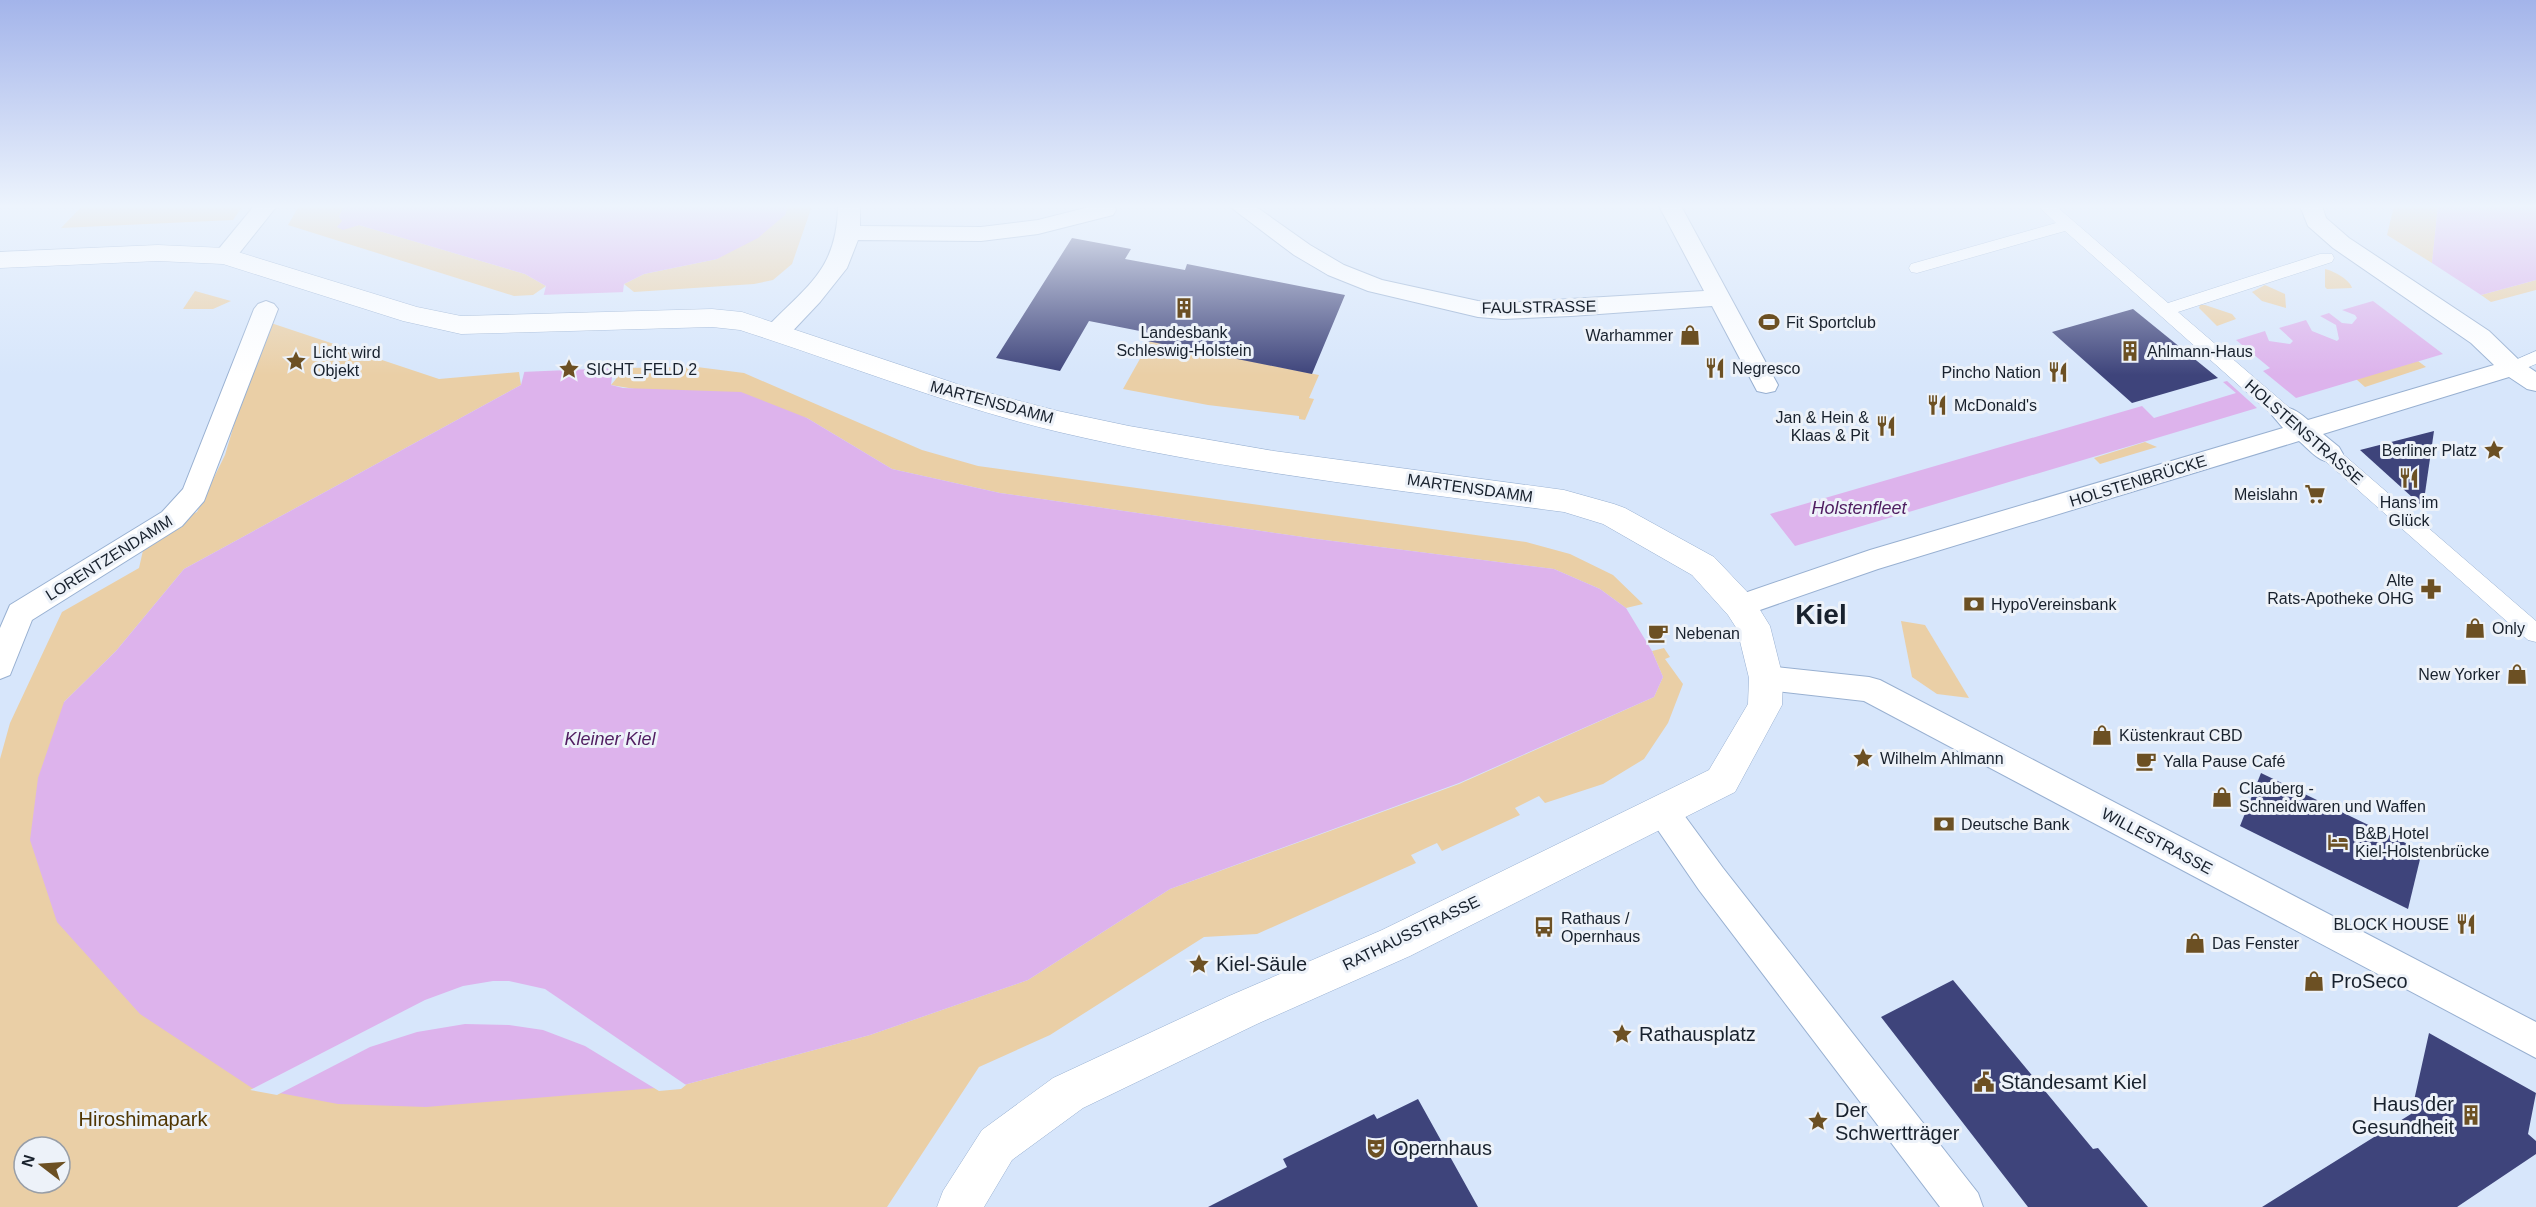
<svg xmlns="http://www.w3.org/2000/svg" width="2536" height="1207" font-family="Arial,sans-serif">
  <style>
    .green { fill: #eacfa6; fill-rule: evenodd }
    .water { fill: #ddb3ec }
    .pier { fill: #d7e6fb }
    .building { fill: #3e447b }
    .lines { fill: none; stroke-linecap: round; stroke-linejoin: round }
    .pedestrian-casing { stroke: #98b0d1; stroke-width: 1 }
    .minor-casing { stroke: #98b0d1; stroke-width: 2 }
    .tertiary-casing { stroke: #98b0d1; stroke-width: 1 }
    .pedestrian { fill: #fff; fill-rule: evenodd }
    .minor { fill: #fff; fill-rule: evenodd }
    .tertiary { fill: #fff; fill-rule: evenodd }
    .labels { text-anchor: middle; dominant-baseline: central; stroke-width: 6; stroke-linejoin: round; paint-order: stroke }
    .street-label { font-size: 16px; fill: #18212d; stroke: #edf2f9 }
    .poi-label { font-size: 16px; fill: #18212d; stroke: #edf2f9; text-anchor: start }
    .water-label { font-size: 18px; font-style: italic; fill: #4f1c60; stroke: #edf2f9 }
    .near-poi-label { font-size: 20px; fill: #18212d; stroke: #edf2f9; text-anchor: start }
    .near-park-label { font-size: 20px; fill: #513602; stroke: #edf2f9 }
    .town-label { font-size: 28px; font-weight: bold; fill: #18212d; stroke: #edf2f9 }
  </style>
  <rect width="100%" height="100%" fill="#d7e6fb"/>
  <!-- green -->
  <g class="green">
    <path d="M82,206h161l-10,14 -172,8z"/>
    <path d="M299,206h45l-5,11 4,4 -6,6 6,2 16,-4 166,49 21,12 -13,9 -19,1 -226,-71z"/>
    <path d="M788,206h24l-20,58 -19,16 -19,4 -120,8 -10,-8 20,-10 73,-15 68,-44z"/>
    <path d="M2394,206h44l-6,57 -45,-28z"/>
    <path d="M2325,269c9,2 25,11 27,19l-25,1 -2,-2z"/>
    <path d="M2536,280v10l-45,12 -10,-7z"/>
    <path d="M2265,285l20,9 1,14 -24,-7 -10,-9z"/>
    <path d="M195,291l36,10 -18,8h-30z"/>
    <path d="M2205,305l27,9 4,5 -19,7 -18,-18 1,-3z"/>
    <path d="M265,321l174,58 80,-7 2,13 -337,184 -68,82 -52,51 616,384 190,-51 158,-55 142,-91 289,-105 195,-87 9,-20 -11,-26 12,-3 6,9 -5,2 18,25 -15,39 -24,36 -41,25 -58,19 -6,-7 -24,12 5,7 -78,36 -5,-8 -26,12 5,8 -159,71 -53,3 -154,98 -71,32 -92,140h-887v-448l10,-36 52,-111 77,-44 8,-35 50,-21 28,-57zM24,1147h36v36h-36z"/>
    <path d="M1150,341l169,34 -10,23 5,1 -9,21 -6,-1v-3l-91,-11 -85,-16z"/>
    <path d="M2418,361l8,6 -61,20 -9,-8z"/>
    <path d="M697,367l47,6 178,77 56,16 548,76 44,12 43,21 30,29 -17,4 -26,-19 -46,-20 -237,-30 -317,-46 -108,-24 -85,-51 -196,-33 14,-17z"/>
    <path d="M2145,442l12,5 -57,17 -6,-6z"/>
    <path d="M1901,621l24,4 44,73 -32,-4 -25,-17z"/>
  </g>
  <!-- water -->
  <g class="water">
    <path d="M344,206h444l-3,9 -27,23 -41,21 -73,15 -20,10 -13,101 12,3 118,4 66,26 85,51 108,24 317,46 237,30 46,20 26,19 26,43 11,26 -9,20 -195,86 -289,106 -142,91 -158,55 -190,51 -254,21 -88,-3 -86,-16 -112,-74 -83,-92 -27,-82 8,-62 26,-76 52,-51 68,-82 337,-184 25,-99 -21,-12 -166,-49 -16,5 -6,-3 5,-6 -3,-4z"/>
    <path d="M2438,206h98v74l-55,15 -49,-32z"/>
    <path d="M2373,301l70,53 -147,44 -33,-27 7,-3 -34,-28 29,-9 4,10 21,3 3,-3 -14,-13 27,-8 6,11 25,10 2,-2 -3,-14 -16,-9 9,-3 13,10 10,1 5,-6 -2,-3 -13,-5z"/>
    <path d="M2227,381l30,27 -462,138 -25,-32 372,-108 12,12 82,-25 -13,-11z"/>
  </g>
  <!-- pier -->
  <g class="pier">
    <path d="M626,292l-10,76 -95,4 20,-77z"/>
    <path d="M493,981h16l36,8 141,96 -5,4 -22,2 -74,-45 -42,-16 -34,-5 -44,-1 -48,8 -47,15 -93,48 -27,-5 175,-90 38,-14z"/>
  </g>
  <!-- building -->
  <g class="building">
    <path d="M1072,238l59,11 -6,10 60,11 2,-6 158,31 -33,79 -165,-33 3,-8 -61,-12 -29,50 -64,-13z"/>
    <path d="M2133,309l85,69 -86,25 -80,-71z"/>
    <path d="M2434,431l-11,76 -63,-57z"/>
    <path d="M2261,773l161,78 -14,58 -168,-83z"/>
    <path d="M1953,980l140,169 5,-1 50,59h-120l-147,-190z"/>
    <path d="M2429,1033l107,60 -8,41 8,7v13l-79,53h-195l149,-93z"/>
    <path d="M1418,1099l60,108h-270l79,-40 -4,-8 91,-45 3,5z"/>
  </g>
  <g class="lines">
    <!-- pedestrian casing -->
    <g class="pedestrian-casing">
      <g id="pedestrian">
        <path d="M2038,206h18l112,97 152,-49h12l2,4 -2,4 -154,50 114,98 2,5 -2,5 -7,1 -7,-1 -213,-189 -148,42 -6,-1 -2,-4 2,-4 145,-41z"/>
        <path d="M2536,351v13l-24,10 -6,-2 -3,-4 3,-4z"/>
        <path d="M2330,447l7,2 199,172v21l-8,-2 -205,-181 -3,-5 3,-5z"/>
      </g>
    </g>
    <!-- minor casing -->
    <g class="minor-casing">
      <g id="minor">
        <path d="M254,206h23l-44,55 -8,2 -8,-2 -3,-5 3,-5z"/>
        <path d="M838,206h22v20l121,1 57,-7 55,-14h21l2,4 -3,5 -75,19 -57,7 -123,-1 -11,28 -27,34 -34,36 -9,2 -9,-2 -3,-6 3,-6c40,-41 69,-57 70,-120z"/>
        <path d="M1229,206h26l55,39 34,20 38,15 96,21 25,2 201,-12 -45,-85h22l97,179 -3,6 -9,2 -9,-2 -45,-85 -141,10 -68,3 -25,-2 -110,-26 -40,-16 -34,-20z"/>
        <path d="M2300,206h22l4,12 23,20 140,93 32,31 15,10v19l-9,-2 -18,-12 -186,57 16,13 4,7 -4,7c-18,5 -27,-9 -40,-20l-421,128 -138,48 -10,-3 -4,-8 4,-8 140,-48 413,-122 -11,-13 4,-6c14,-4 21,2 32,11l186,-55 -23,-22 -138,-95 -25,-22z"/>
        <path d="M266,301l8,3 4,5 -74,192 -22,25 -150,94 -22,55 -10,4v-51l10,-23 152,-93 21,-23 71,-180 4,-5z"/>
        <path d="M1766,666l103,11 11,3 656,342v36l-672,-357 -98,-11 -11,-3 -4,-9 4,-9z"/>
        <path d="M1662,796l11,4 50,68 255,325 5,14h-43l-241,-317 -48,-70 -5,-10 5,-10z"/>
      </g>
    </g>
    <!-- tertiary casing -->
    <g class="tertiary-casing">
      <path id="tertiary" d="M158,245l67,3 192,59 44,9 251,-7 30,3 224,75 92,24 71,15 145,25 290,39 50,14 11,4 89,49 38,40 18,29 13,52 -1,27 -47,87 -325,164 -153,68 -174,84 -71,52 -28,47h-47l6,-16 39,-61 71,-52 176,-82 153,-66 327,-160 39,-66 1,-26 -12,-49 -9,-14 -36,-40 -89,-51 -39,-12c-169,-22 -339,-41 -505,-80 -109,-26 -213,-68 -319,-102l-28,-3 -251,7 -58,-13 -180,-57 -65,-3 -158,7v-16z"/>
    </g>
    <!-- pedestrian -->
    <use href="#pedestrian" class="pedestrian"/>
    <!-- minor -->
    <use href="#minor" class="minor"/>
    <!-- tertiary -->
    <use href="#tertiary" class="tertiary"/>
  </g>
  <!-- sky -->
  <linearGradient id="sky" x2="0" y2="1"><stop stop-color="#a3b4ea"/><stop offset="0.55" stop-color="#edf4fd"/><stop offset="1" stop-color="#edf4fd" stop-opacity="0"/></linearGradient>
  <rect width="2536" height="375" fill="url(#sky)"/>
  <!-- icons -->
  <defs>
    <g id="building-bare" transform="scale(1.62)"><path d="M-4-6H4V6H1V3H-1V6H-4ZM-2.5-4.3h1.7v1.8h-1.7ZM.8-4.3h1.7v1.8H.8ZM-2.5-1h1.7V.8h-1.7ZM.8-1h1.7V.8H.8Z" fill="#6c5023" stroke="#edf2f9" stroke-width="2.5" paint-order="stroke"/></g>
    <g id="stadium-bare" transform="scale(1.62)"><path d="M0-5a6.5 5 0 1 0 0 10a6.5 5 0 1 0 0-10ZM-3.5-1.8h7v3.6h-7Z" fill="#6c5023" stroke="#edf2f9" stroke-width="2.5" paint-order="stroke"/></g>
    <g id="shop-bare" transform="scale(1.62)"><path d="M-5-2.5h2.3a2.7 3.5 0 0 1 5.4 0H5L5.5 6h-11ZM-1.5-2.5h3a1.5 2.3 0 0 0-3 0Z" fill="#6c5023" stroke="#edf2f9" stroke-width="2.5" paint-order="stroke"/></g>
    <g id="sight-bare" transform="scale(1.62)"><path d="M0-6L1.8-2.2L6-1.7L2.9 1.2L3.7 5.4L0 3.3L-3.7 5.4L-2.9 1.2L-6-1.7L-1.8-2.2Z" fill="#6c5023" stroke="#edf2f9" stroke-width="2.5" paint-order="stroke"/></g>
    <g id="restaurant-bare" transform="scale(1.62)"><path d="M-5-6h1v4h1v-4h1v4h1v-4h1v5L-1.5 .5V6h-2V.5L-5-1ZM5-6V6H3V1.5H1.5Q1.5-4 5-6Z" fill="#6c5023" stroke="#edf2f9" stroke-width="2.5" paint-order="stroke"/></g>
    <g id="supermarket-bare" transform="scale(1.62)"><path d="M-6-5.5h2.5l.6 2H6L4.5 2H-2.5L-4.4-4H-6ZM-1.5 3.2a1.3 1.3 0 1 0 .1 0ZM3 3.2a1.3 1.3 0 1 0 .1 0Z" fill="#6c5023" stroke="#edf2f9" stroke-width="2.5" paint-order="stroke"/></g>
    <g id="pharmacy-bare" transform="scale(1.62)"><path d="M-2-6h4v4h4v4h-4v4h-4v-4h-4v-4h4Z" fill="#6c5023" stroke="#edf2f9" stroke-width="2.5" paint-order="stroke"/></g>
    <g id="bank-bare" transform="scale(1.62)"><path d="M-6-4H6V4H-6ZM0-2.3a2.3 2.3 0 1 0 0 4.6a2.3 2.3 0 1 0 0-4.6Z" fill="#6c5023" stroke="#edf2f9" stroke-width="2.5" paint-order="stroke"/></g>
    <g id="cafe-bare" transform="scale(1.62)"><path d="M-5.5-4.5H6V0H3Q3 3.5 0 3.5H-2.5Q-5.5 3.5-5.5 0ZM3-3.2v2h1.7v-2ZM-6 4.5H4V6H-6Z" fill="#6c5023" stroke="#edf2f9" stroke-width="2.5" paint-order="stroke"/></g>
    <g id="hotel-bare" transform="scale(1.62)"><path d="M-6-4.5h1.5V1H6V5H4.5V3h-9V5H-6ZM-4 0a1.8 1.8 0 1 1 3.6 0ZM.5 0V-2.5h3Q6-2.5 6 0Z" fill="#6c5023" stroke="#edf2f9" stroke-width="2.5" paint-order="stroke"/></g>
    <g id="bus-bare" transform="scale(1.62)"><path d="M-5-6H5V4H4V6H2V4H-2V6H-4V4H-5ZM-3.5-4V0h7V-4ZM-3.5 1.2v1.5H-2V1.2ZM2 1.2v1.5H3.5V1.2Z" fill="#6c5023" stroke="#edf2f9" stroke-width="2.5" paint-order="stroke"/></g>
    <g id="civic-bare" transform="scale(1.62)"><path d="M-.6-6.5H3V-4.5H.6V-3L4-1V1h2V6H-6V1h2V-1L-.6-3ZM-1.2 2.5V6h2.4V2.5Z" fill="#6c5023" stroke="#edf2f9" stroke-width="2.5" paint-order="stroke"/></g>
    <g id="theatre-bare" transform="scale(1.62)"><path d="M-5-5.5Q0-4 5-5.5V0Q5 5 0 6Q-5 5-5 0ZM-3.3-2.5H-1v1.5H-3.3ZM1-2.5H3.3v1.5H1ZM-2.8 1Q0 5.5 2.8 1Z" fill="#6c5023" stroke="#edf2f9" stroke-width="2.5" paint-order="stroke"/></g>
  </defs>
  <g fill-rule="evenodd">
    <use href="#building-bare" x="1184" y="308"/>
    <use href="#stadium-bare" x="1769" y="322"/>
    <use href="#shop-bare" x="1690" y="335"/>
    <use href="#building-bare" x="2130" y="351"/>
    <use href="#sight-bare" x="296" y="361"/>
    <use href="#restaurant-bare" x="1715" y="368"/>
    <use href="#sight-bare" x="569" y="369"/>
    <use href="#restaurant-bare" x="2058" y="372"/>
    <use href="#restaurant-bare" x="1937" y="405"/>
    <use href="#restaurant-bare" x="1886" y="426"/>
    <use href="#sight-bare" x="2494" y="450"/>
    <use href="#restaurant-bare" x="2409" y="478"/>
    <use href="#supermarket-bare" x="2315" y="494"/>
    <use href="#pharmacy-bare" x="2431" y="589"/>
    <use href="#bank-bare" x="1974" y="604"/>
    <use href="#shop-bare" x="2475" y="628"/>
    <use href="#cafe-bare" x="1658" y="633"/>
    <use href="#shop-bare" x="2517" y="674"/>
    <use href="#shop-bare" x="2102" y="735"/>
    <use href="#sight-bare" x="1863" y="758"/>
    <use href="#cafe-bare" x="2146" y="761"/>
    <use href="#shop-bare" x="2222" y="797"/>
    <use href="#bank-bare" x="1944" y="824"/>
    <use href="#hotel-bare" x="2338" y="842"/>
    <use href="#restaurant-bare" x="2466" y="924"/>
    <use href="#bus-bare" x="1544" y="927"/>
    <use href="#shop-bare" x="2195" y="943"/>
    <use href="#sight-bare" x="1199" y="964"/>
    <use href="#shop-bare" x="2314" y="981"/>
    <use href="#sight-bare" x="1622" y="1034"/>
    <use href="#civic-bare" x="1984" y="1082"/>
    <use href="#building-bare" x="2471" y="1115"/>
    <use href="#sight-bare" x="1818" y="1121"/>
    <use href="#theatre-bare" x="1376" y="1148"/>
  </g>
  <g class="labels">
    <!-- street labels -->
    <g class="street-label">
      <text transform="translate(1539 307) rotate(-1)">FAULSTRASSE</text>
      <text transform="translate(992 402) rotate(15)">MARTENSDAMM</text>
      <text transform="translate(2304 432) rotate(41)">HOLSTENSTRASSE</text>
      <text transform="translate(2138 481) rotate(-17)">HOLSTENBRÜCKE</text>
      <text transform="translate(1470 488) rotate(8)">MARTENSDAMM</text>
      <text transform="translate(109 558) rotate(-32)">LORENTZENDAMM</text>
      <text transform="translate(2157 841) rotate(28)">WILLESTRASSE</text>
      <text transform="translate(1411 933) rotate(-26)">RATHAUSSTRASSE</text>
    </g>
    <!-- poi labels -->
    <g class="poi-label">
      <text x="1786" y="322">Fit Sportclub</text>
      <text x="1184" y="332" text-anchor="middle">Landesbank<tspan x="1184" dy="18">Schleswig-Holstein</tspan></text>
      <text x="1673" y="335" text-anchor="end">Warhammer</text>
      <text x="2147" y="351">Ahlmann-Haus</text>
      <text x="313" y="352">Licht wird<tspan x="313" dy="18">Objekt</tspan></text>
      <text x="1732" y="368">Negresco</text>
      <text x="586" y="369">SICHT_FELD 2</text>
      <text x="2041" y="372" text-anchor="end">Pincho Nation</text>
      <text x="1954" y="405">McDonald's</text>
      <text x="1869" y="417" text-anchor="end">Jan &amp; Hein &amp;<tspan x="1869" dy="18">Klaas &amp; Pit</tspan></text>
      <text x="2477" y="450" text-anchor="end">Berliner Platz</text>
      <text x="2298" y="494" text-anchor="end">Meislahn</text>
      <text x="2409" y="502" text-anchor="middle">Hans im<tspan x="2409" dy="18">Glück</tspan></text>
      <text x="2414" y="580" text-anchor="end">Alte<tspan x="2414" dy="18">Rats-Apotheke OHG</tspan></text>
      <text x="1991" y="604">HypoVereinsbank</text>
      <text x="2492" y="628">Only</text>
      <text x="1675" y="633">Nebenan</text>
      <text x="2500" y="674" text-anchor="end">New Yorker</text>
      <text x="2119" y="735">Küstenkraut CBD</text>
      <text x="1880" y="758">Wilhelm Ahlmann</text>
      <text x="2163" y="761">Yalla Pause Café</text>
      <text x="2239" y="788">Clauberg -<tspan x="2239" dy="18">Schneidwaren und Waffen</tspan></text>
      <text x="1961" y="824">Deutsche Bank</text>
      <text x="2355" y="833">B&amp;B Hotel<tspan x="2355" dy="18">Kiel-Holstenbrücke</tspan></text>
      <text x="1561" y="918">Rathaus /<tspan x="1561" dy="18">Opernhaus</tspan></text>
      <text x="2449" y="924" text-anchor="end">BLOCK HOUSE</text>
      <text x="2212" y="943">Das Fenster</text>
    </g>
    <!-- water labels -->
    <g class="water-label">
      <text x="1859" y="508">Holstenfleet</text>
      <text x="610" y="739">Kleiner Kiel</text>
    </g>
    <!-- near-poi labels -->
    <g class="near-poi-label">
      <text x="1216" y="964">Kiel-Säule</text>
      <text x="2331" y="981">ProSeco</text>
      <text x="1639" y="1034">Rathausplatz</text>
      <text x="2001" y="1082">Standesamt Kiel</text>
      <text x="2454" y="1104" text-anchor="end">Haus der<tspan x="2454" dy="23">Gesundheit</tspan></text>
      <text x="1835" y="1110">Der<tspan x="1835" dy="23">Schwertträger</tspan></text>
      <text x="1393" y="1148">Opernhaus</text>
    </g>
    <!-- near-park labels -->
    <g class="near-park-label">
      <text x="143" y="1119">Hiroshimapark</text>
    </g>
    <!-- town labels -->
    <g class="town-label">
      <text x="1821" y="614">Kiel</text>
    </g>
  </g>
  <!-- north arrow -->
  <g transform="translate(42 1165) rotate(287)"><circle r="28" fill="#edf2f9" stroke="#989ea7" stroke-width="1.5"/>
  <path d="M0-4.5L10 22L0 15L-10 22Z" fill="#6c5023"/>
  <text y="-9" font-size="16" font-weight="bold" text-anchor="middle" fill="#18212d">N</text>
  </g>
</svg>
